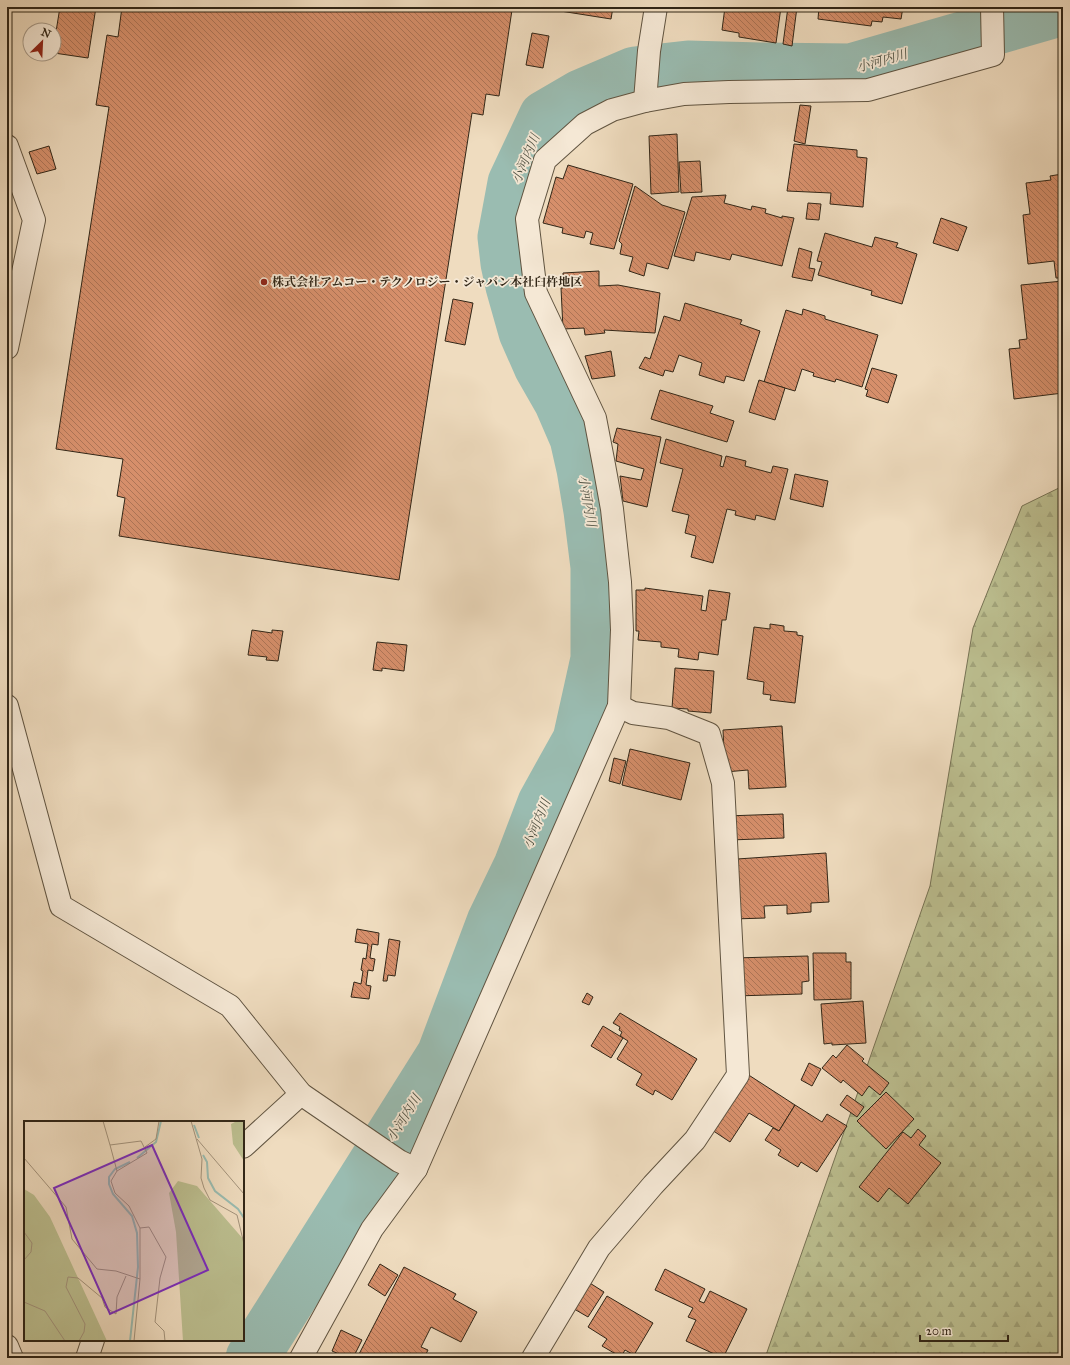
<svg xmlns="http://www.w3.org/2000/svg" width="1070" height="1365" font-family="'IM FELL Great Primer','Noto Serif JP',serif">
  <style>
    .forest { fill: url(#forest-firs); stroke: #767254 }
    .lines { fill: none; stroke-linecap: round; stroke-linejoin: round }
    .river { stroke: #9abcb1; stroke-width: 53 }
    .building { fill: url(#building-back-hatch); stroke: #312617 }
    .minor-casing { stroke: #605441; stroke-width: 24 }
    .minor { stroke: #f5e8d5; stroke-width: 22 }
    .poi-dot { fill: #8f2418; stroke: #f5e8d5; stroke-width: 1.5 }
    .labels { text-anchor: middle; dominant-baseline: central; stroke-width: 3.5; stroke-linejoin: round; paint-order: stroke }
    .poi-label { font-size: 12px; font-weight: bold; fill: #312617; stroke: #f5e8d5; text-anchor: start }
    .water-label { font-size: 13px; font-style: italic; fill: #505345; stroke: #f5e8d5 }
    .inset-river { fill: none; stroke: #9abcb1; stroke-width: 2 }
    .inset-road { fill: none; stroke: #a3937c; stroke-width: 1 }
    .view { fill: #7b2cbf; fill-opacity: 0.15; stroke: #7b2cbf; stroke-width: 2 }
    .inset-edge { fill: none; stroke: #312617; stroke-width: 2 }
  </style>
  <defs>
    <pattern id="forest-firs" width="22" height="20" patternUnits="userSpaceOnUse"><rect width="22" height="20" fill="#bcbf90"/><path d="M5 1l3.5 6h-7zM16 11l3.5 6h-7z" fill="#a2a47b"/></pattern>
    <pattern id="building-back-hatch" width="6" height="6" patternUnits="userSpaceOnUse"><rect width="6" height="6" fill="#d68f6b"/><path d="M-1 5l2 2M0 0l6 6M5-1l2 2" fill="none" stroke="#ae7557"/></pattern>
  </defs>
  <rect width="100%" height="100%" fill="#efdcbf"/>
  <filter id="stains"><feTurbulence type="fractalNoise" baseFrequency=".005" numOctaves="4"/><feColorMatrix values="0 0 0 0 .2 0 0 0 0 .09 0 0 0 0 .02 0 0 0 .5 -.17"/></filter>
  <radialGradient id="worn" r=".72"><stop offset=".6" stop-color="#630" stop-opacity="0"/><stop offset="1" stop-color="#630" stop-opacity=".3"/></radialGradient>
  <!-- forest -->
  <path class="forest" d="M1063,486v872h-298l165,-472 43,-258 49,-122z"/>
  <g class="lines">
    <!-- river -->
    <path class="river" d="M252,1358l191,-303 50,-133 27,-56 24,-63 35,-63 18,-81v-92l-7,-56 -7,-42 -7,-31 -16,-37 -20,-35 -15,-34 -13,-46 -5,-23 -3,-26 10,-54 31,-66 36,-21 54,-23 53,-6 72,2 91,1 212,-61"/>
  </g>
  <!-- building -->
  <g class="building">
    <path d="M60,7h36l-8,51 -34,-5v-9z"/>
    <path d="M122,7h376v1l14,2 -13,86 -13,-2 -3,21 -11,-2 -73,467 -280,-44 6,-38 -8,-2 6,-37 -67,-10 53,-342 -13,-2 11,-70 11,2z"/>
    <path d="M535,7h78l-2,12z"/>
    <path d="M725,7h56l-5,36 -37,-6v-4l-17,-3z"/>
    <path d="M788,7h9l-5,39 -9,-2z"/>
    <path d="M819,7h84l-2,12 -18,-2 -1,5 -10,-1 -1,5 -53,-7z"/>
    <path d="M532,33l17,3 -6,32 -17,-3z"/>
    <path d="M800,105l11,1 -6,38 -11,-3z"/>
    <path d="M677,134l2,58 -28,2 -2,-58z"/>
    <path d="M794,144l63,6v7l10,1 -4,49 -33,-3 1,-11 -44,-2z"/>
    <path d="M49,146l7,23 -19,5 -8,-22z"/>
    <path d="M700,161l2,31 -21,1 -2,-31z"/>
    <path d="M568,165l65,19 -19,65 -24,-5 3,-11 -7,-2 -2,7 -22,-5 1,-5 -20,-5 13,-46 7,2z"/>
    <path d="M1062,174l1,104h-7l-2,-17 -26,3 -5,-49 7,-1 -4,-31 25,-3 -1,-4z"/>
    <path d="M635,186l27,19 23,7 -17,57 -21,-6 -3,13 -15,-5 4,-14 -13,-3 2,-10 -3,-3z"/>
    <path d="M726,195l-2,8 27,7 1,-4 14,3 -1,4 17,5v-2l12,2 -12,48 -50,-12 -2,6 -34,-8 -2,9 -20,-5 18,-59z"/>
    <path d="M808,203l13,1 -2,16 -13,-1z"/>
    <path d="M941,218l26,9 -9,24 -25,-8z"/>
    <path d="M825,233l47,14 3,-10 23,6 -2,4 21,7 -15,50 -31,-9 1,-4 -54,-16 4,-13 -5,-1z"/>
    <path d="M799,248l13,4 -3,16 6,1 -3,12 -20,-4z"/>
    <path d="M599,271v15l19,-1 42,8 -5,40 -51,-3 1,3 -20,2 -1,-7 -21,1 -2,-41h2v-15z"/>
    <path d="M1063,281v112l-49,6 -5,-50 11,-1 -1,-8 8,-1 -6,-54z"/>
    <path d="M453,299l20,4 -8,42 -20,-4z"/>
    <path d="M685,303l57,17 -2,4 20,7 -16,50 -18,-5 -2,7 -25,-8 3,-12 -23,-8 -6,17 -8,-2 -2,6 -24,-8 6,-11 5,2 14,-43 16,5z"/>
    <path d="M803,309l22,7v3l53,16 -16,52 -26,-8 -1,3 -22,-6 1,-3 -12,-4 -7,22 -31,-9 22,-72 16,5z"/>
    <path d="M611,351l4,25 -23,3 -7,-23z"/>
    <path d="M872,368l25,7 -9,28 -22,-7 2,-6 -3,-1z"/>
    <path d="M759,380l26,8 -10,32 -26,-8z"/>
    <path d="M660,390l53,16 -3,7 24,8 -7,21 -76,-23z"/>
    <path d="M617,428l44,9 -14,70 -24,-6 -3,-25 21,4 3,-11 -28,-8 2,-17 -5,-2z"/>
    <path d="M666,439l56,17 -2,10 3,1 3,-11 20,5 -1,5 26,7 2,-7 15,3 -13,51 -19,-5 -1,5 -20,-5 1,-4 -9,-2 -14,54 -22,-6 5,-21 -11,-3 4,-18 -17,-4 11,-42 -23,-6z"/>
    <path d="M795,474l33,7 -5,26 -33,-8z"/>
    <path d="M645,588l58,8 -2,14 5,1 3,-21 21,3 -4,27h-4l-4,35 -19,-3 -1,8 -20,-3 1,-8 -18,-2v-5l-23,-2 1,-9h-3v-41h9z"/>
    <path d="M770,624l14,2v5l13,1v3l6,1 -8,67 -25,-3 1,-5 -8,-1 1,-12 -17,-3 7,-52 16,2z"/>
    <path d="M252,630l20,3v-3l11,1 -5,30 -12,-1 1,-3 -19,-2z"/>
    <path d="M377,642l30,3 -3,26 -22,-3v3l-9,-1z"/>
    <path d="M675,668l39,3 -3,42 -23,-2v-2l-16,-1z"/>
    <path d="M782,726l4,61 -37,2 -1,-19 -23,2 -2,-42z"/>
    <path d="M630,749l60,14 -9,37 -59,-15z"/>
    <path d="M614,758l12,3 -6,23 -11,-3z"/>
    <path d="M783,814l1,24 -54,2 -4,-24z"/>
    <path d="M826,853l3,49 -18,1v9l-24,2v-9l-23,1 1,12 -32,1 4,-60z"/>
    <path d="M357,929l22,4 -1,12 -6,-1 -2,14 5,1 -2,12 -5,-1 -2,15 5,1 -2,13 -18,-2 3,-15 7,2 2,-13 -2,-1 2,-12 3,1 2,-15 -13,-2z"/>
    <path d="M389,939l11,2 -5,35 -7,-1 -1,6h-4z"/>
    <path d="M813,953h33v9h5v37l-37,1z"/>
    <path d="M808,956l1,25 -7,1v12l-67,2 -1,-38z"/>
    <path d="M587,993l6,4 -4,8 -7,-3z"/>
    <path d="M863,1001l3,42 -34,2v-2l-8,1 -3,-40z"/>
    <path d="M620,1013l77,46 -25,41 -17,-10 -2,5 -17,-10 6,-11 -25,-15 11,-18 -8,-5 2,-4 -3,-2 1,-3 -7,-4z"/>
    <path d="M603,1026l20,12 -12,20 -20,-12z"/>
    <path d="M847,1045l17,14 -2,2 27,22 -9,12 -11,-9 -7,10 -19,-16 -2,3 -19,-15 11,-13 3,3z"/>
    <path d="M809,1063l12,6 -9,17 -11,-6z"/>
    <path d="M744,1072l51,33 -16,26 -30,-18 -19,29 -21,-14z"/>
    <path d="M886,1092l28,27 -28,30 -29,-28z"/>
    <path d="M847,1095l17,12 -7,10 -17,-12z"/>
    <path d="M795,1105l27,17 5,-8 20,12 -30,46 -16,-10 -3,5 -20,-12 3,-5 -16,-10 8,-12 6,3z"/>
    <path d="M918,1129l8,7 -7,9 22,18 -33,41 -19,-16 -11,14 -19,-15 44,-55 8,6z"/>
    <path d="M380,1264l18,11 -13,21 -17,-11z"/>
    <path d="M404,1267l52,27 -3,5 24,13 -16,30 -30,-15 -10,20 7,3 -4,8h-63l-3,-2z"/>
    <path d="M665,1269l40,20 -6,12 5,2 6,-12 37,18 -24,49 -37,-17 10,-21 -8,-3 5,-9 -38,-18z"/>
    <path d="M585,1280l19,12 -16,25 -19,-11z"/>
    <path d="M607,1296l46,27 -19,32 -9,-5 -4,7 -19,-11 5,-7 -19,-12z"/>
    <path d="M341,1330l21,10 -9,18h-5l-16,-7z"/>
  </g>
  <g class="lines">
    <!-- minor casing -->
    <g class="minor-casing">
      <g id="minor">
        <path d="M645,101l4,-50 7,-44"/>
        <path d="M7,146l27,74 -27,128"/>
        <path d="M7,706l54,200 169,100 71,88 98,67 17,8"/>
        <path d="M243,1147l58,-53"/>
        <path d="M7,1346l5,12"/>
        <path d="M87,1358l6,-18"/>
        <path d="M301,1358l71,-129 44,-60 203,-463 3,-76 -2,-48 -8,-73 -8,-44 -9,-47 -59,-125 -9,-74 18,-59 40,-36 27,-14 33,-9 39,-7 45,-2 139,-2 125,-35 -1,-48"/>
        <path d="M533,1358l66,-110 54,-63 42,-45 43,-65 -15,-292 -14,-49 -40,-16 -36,-5 -14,-7"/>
      </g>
    </g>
    <!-- minor -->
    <use href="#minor" class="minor"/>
  </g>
  <!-- markers -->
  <circle class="poi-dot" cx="264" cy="282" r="4"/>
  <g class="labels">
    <!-- poi labels -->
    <g class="poi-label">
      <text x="272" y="282">株式会社アムコー・テクノロジー・ジャパン本社臼杵地区</text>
    </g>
    <!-- water labels -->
    <g class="water-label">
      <text transform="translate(882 61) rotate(-16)">小河内川</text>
      <text transform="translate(526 159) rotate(-67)">小河内川</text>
      <text transform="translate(587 501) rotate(80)">小河内川</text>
      <text transform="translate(537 824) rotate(-68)">小河内川</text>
      <text transform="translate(404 1118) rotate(-58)">小河内川</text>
    </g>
  </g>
  <!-- overview -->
  <g transform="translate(24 1121)">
    <rect width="220" height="220" fill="#efdcbf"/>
    <path d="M213,0h7v40l-11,-17 -2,-20zM154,60l19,5 47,54v101h-61l-7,-109 -7,-39zM0,68l10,6 16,22 57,124h-83z" fill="#bcbf90"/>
    <path class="inset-river" d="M170,4l5,13M179,34l4,7 1,16 7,13 23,18 6,9M113,37l19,-16 5,-21M106,41l-15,7 -6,8v7l4,10 19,22 5,17 1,34 -8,74"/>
    <path class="inset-road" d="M79,0l7,24 31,-4 6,12 -30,18 -6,10 4,12 14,13 11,22v51l-6,62M167,0l11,38 -1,19 3,10 6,12 27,15 7,29M173,18l47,55M86,24l7,26M121,26l11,-8 3,-18M0,37l42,49 6,32 25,30 19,2 24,8M116,107l9,-1 17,30 -6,21 -5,44 9,9 1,10M0,111l8,11 -1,9 -7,8M0,181l21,9 20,30M55,220l5,-9 1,-8 -19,-37 2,-10 10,1 24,20 3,9 11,7 1,-17 9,-21"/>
    <path class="view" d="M128,24l56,125 -98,44 -56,-126z"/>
    <rect width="220" height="220" class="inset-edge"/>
  </g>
  <!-- margin -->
  <rect width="1070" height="1365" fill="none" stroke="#efdcbf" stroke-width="24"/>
  <rect x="8" y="8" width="1054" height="1349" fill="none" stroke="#312617" stroke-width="2"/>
  <rect x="12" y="12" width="1046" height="1341" fill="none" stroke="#312617"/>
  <!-- north arrow -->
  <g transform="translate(42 42) rotate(24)"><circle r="19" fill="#f5e8d5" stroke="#a79a89"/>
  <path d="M0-3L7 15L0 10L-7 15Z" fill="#8f2418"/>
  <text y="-6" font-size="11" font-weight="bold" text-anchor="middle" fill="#312617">N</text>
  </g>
  <!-- scale -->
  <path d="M920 1335v6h88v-6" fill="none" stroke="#312617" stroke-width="2"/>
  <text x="926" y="1335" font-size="12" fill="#312617" stroke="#f5e8d5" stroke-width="3" paint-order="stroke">20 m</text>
  <rect width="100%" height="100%" filter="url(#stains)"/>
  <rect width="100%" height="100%" fill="url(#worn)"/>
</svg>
